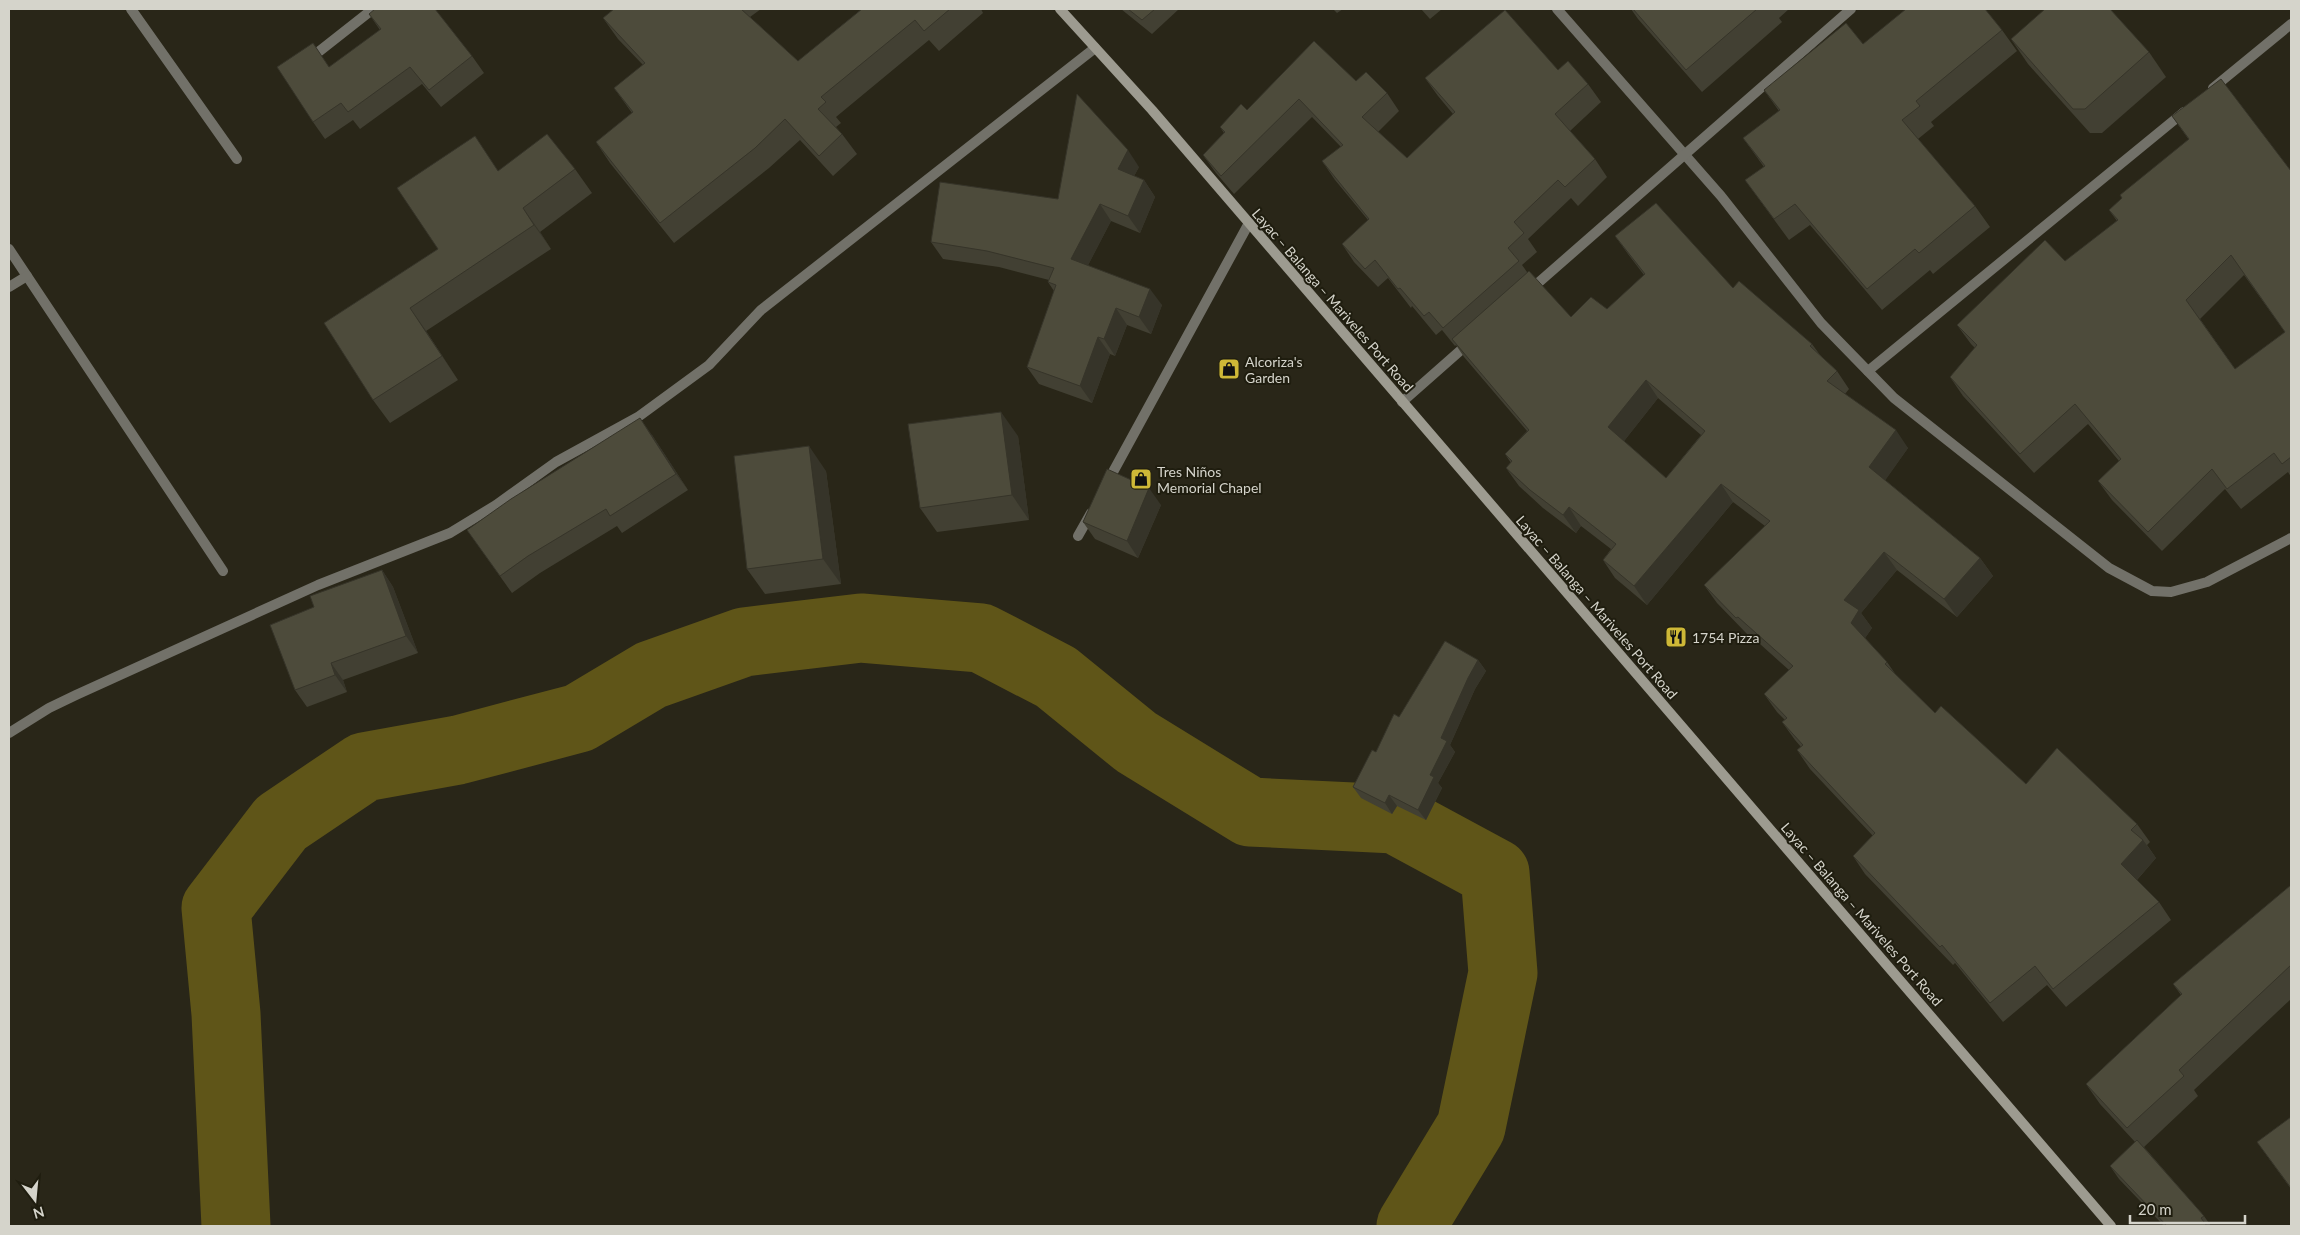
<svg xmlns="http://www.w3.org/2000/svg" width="2300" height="1235" font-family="Lato,sans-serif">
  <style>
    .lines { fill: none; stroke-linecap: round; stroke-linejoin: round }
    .river { stroke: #5f5518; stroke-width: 69 }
    .lane { stroke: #727169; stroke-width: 10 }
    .street { stroke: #727169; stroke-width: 10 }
    .secondary { stroke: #9d9b90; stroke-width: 10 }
    .wall { fill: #424033; fill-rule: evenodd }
    .shaded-wall { fill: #363429 }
    .building { fill: #4d4b3b; stroke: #363429; fill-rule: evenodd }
    .labels { text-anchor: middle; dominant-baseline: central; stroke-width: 4; stroke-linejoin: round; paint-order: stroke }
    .street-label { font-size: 14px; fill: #d5d4cb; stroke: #1f1d0f }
    .poi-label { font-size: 14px; fill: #d5d4cb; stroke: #1f1d0f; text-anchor: start }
  </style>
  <rect width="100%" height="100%" fill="#292618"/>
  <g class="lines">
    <!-- river -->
    <path class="river" d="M236,1226l-10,-212 -10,-106 65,-85 83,-56 94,-17 121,-32 72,-43 93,-33 117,-14 120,10 75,39 80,65 114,70 145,7 100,54 8,100 -32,154 -60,99"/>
    <!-- lane -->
    <g class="lane">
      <path d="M131,9l106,150"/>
      <path d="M312,57l61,-48"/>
      <path d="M1107,483l142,-260"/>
      <path d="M1078,536l13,-23"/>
    </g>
    <!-- street -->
    <g class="street">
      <path d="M1557,9l164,187 100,127 73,75 215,170 43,23 19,1 36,-10 84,-44"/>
      <path d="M2213,88l78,-64"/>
      <path d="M9,249l214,322"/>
      <path d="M9,287l18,-11"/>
      <path d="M1530,290l321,-281"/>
      <path d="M1868,371l316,-259"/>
      <path d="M1402,402l68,-60"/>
      <path d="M9,733l40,-25 27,-13 242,-110 132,-52 46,-28 60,-43 82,-45 71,-52 52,-55 334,-262"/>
    </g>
    <!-- secondary -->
    <path class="secondary" d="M1060,9l92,101 959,1116"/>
  </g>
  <!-- wall -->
  <g class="wall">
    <path d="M614,9h147l-11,8 48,44 64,-52h119l2,4 -44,38 -10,-11 -93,77 5,6 -5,4 6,7 15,20 -24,22 -33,-36 -31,28 -95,75 -64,-80 -14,-21 36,-29 -18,-25 29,-23 -25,-26 -15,-21z"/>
    <path d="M1121,9h58l-27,25z"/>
    <path d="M1333,9h10l-6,4z"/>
    <path d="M1421,9h21l-12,10z"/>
    <path d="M1631,9h158l-10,9 3,4 -80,70 -64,-73z"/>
    <path d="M369,14l103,42 12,17 -43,34 -19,-23 -62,45 -7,-9 -28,19 -12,-17 17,-55 50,-37z"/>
    <path d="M2002,30l15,21 -86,71 3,4 -16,13 57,67 15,21 -57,47 -3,-4 -48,40 -72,-85 -21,15 -44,-60 19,-13 -21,-29 36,-27 -15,-21 99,-46z"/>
    <path d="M2011,39l138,13 17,25 -64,56h-12l-62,-69z"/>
    <path d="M1558,70l30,14 13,18 -31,29 25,28 12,18 -29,29 -7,-8 -43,41 9,13 -15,13 5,7 44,45 36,-8 37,-34 -16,-21 -13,-18 118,52 79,56 8,11 17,16 12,18 -4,5 63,54 -23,32 95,78 13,18 -36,41 -60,-47 -36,43 11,15 -7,10 22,24 9,13 39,38 91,71 111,40 13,18 -3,3 9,13 -19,22 22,22 12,18 -105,87 -19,-22 -44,37 -48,-59 -2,2 -88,-91 -12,-18 20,-20 -63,-67 -13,-19 4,-3 -6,-7 -13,-18 3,-2 -8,-8 -13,-18 25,-24 -39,-35 -1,1 -32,-33 -13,-18 61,-59 -32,-24 -86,103 -32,-27 -12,-18 8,-11 -30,-23 -5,7 -33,-25 -24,-22 -13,-18 5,-5 -6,-9 22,-23 -63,-74 -8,-12 -1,1 -13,-16 -6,5 -24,-29 -1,2 -23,-30 -10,9 -24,-25 -12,-18 26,-24 -33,-40 -13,-19 19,-14 -29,-30 -78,77 -18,-21 -13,-18 21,-22 -4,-6 27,-17 109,-29 31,12 12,18 -21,21 29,26 46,-44 -15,-18 -13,-18zM1658,398l43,37 -35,43 -42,-37z"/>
    <path d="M2172,116l119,55v306l-3,-5 -47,37 -16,-20 -63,62 -50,-51 -14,-19 21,-20 -31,-37 -54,49 -71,-77 -13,-19 25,-29 -4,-4 -14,-19 108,-64 52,-40 -8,-11 80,-70zM2244,275l41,57 -50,37 -35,-50z"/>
    <path d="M1139,167l-5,9 10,4 11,17 -15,36 -29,-12 -23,44 74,40 -11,29 -24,-9 -12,31 -5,-2 -18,49 -53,-19 -12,-17 27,-76 -6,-9 1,-2 -50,-13 -56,-8 -12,-17 127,-43z"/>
    <path d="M575,169l17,24 -52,39 11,17 -125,82 32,49 -68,43 -17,-23 -49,-77 114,-74 61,-79z"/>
    <path d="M652,435l36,55 -66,43 -5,-7 -77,47 -28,20 -45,-63z"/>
    <path d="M1018,436l11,84 -92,12 -17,-24z"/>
    <path d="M826,471l15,113 -76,10 -18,-25z"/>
    <path d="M1161,505l-23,53 -43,-19 -12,-17z"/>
    <path d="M382,570l11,17 25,66 -75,27 4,12 -40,15 -12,-17 19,-83z"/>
    <path d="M1478,660l8,11 -11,18 -25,56 5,7 -17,31 4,5 -16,32 -29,-14 -5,8 -31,-16 -8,-11 46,-70z"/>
    <path d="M2291,885v114l-97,91 4,6 -54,51 60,69 7,10h-47l-45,-47 -9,-13 25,-24 -35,-38 -14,-20 95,-89 -8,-11z"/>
    <path d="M2291,1117v72l-34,-47z"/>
  </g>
  <!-- shaded-wall -->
  <g class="shaded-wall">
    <path d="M1128,150l11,17 -10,19 -11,-17z"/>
    <path d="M1144,180l11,17 -15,36 -12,-17z"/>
    <path d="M1100,204l11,17 -28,54 -12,-16z"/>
    <path d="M523,208l17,24 11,17 -17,-24z"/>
    <path d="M1150,289l12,16 -11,29 -12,-17z"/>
    <path d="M410,308l16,23 32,49z"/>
    <path d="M1116,308l11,17 -12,31 -11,-17z"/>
    <path d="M1098,337l12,17 -18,49 -12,-17z"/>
    <path d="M1646,380l12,18 -37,47 -13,-18z"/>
    <path d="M1001,412l17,24 11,84 -17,-25z"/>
    <path d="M640,418l12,17 36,55 -12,-16z"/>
    <path d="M1896,430l12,18 -26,37 -13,-18z"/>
    <path d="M809,446l17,25 15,113 -18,-25z"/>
    <path d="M1721,484l12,18 -86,103 -13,-19z"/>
    <path d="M1149,488l12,17 -23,53 -11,-17z"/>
    <path d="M1569,507l12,19 -5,7 -13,-18z"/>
    <path d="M1884,552l13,18 -36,43 11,15 -9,13 -12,-18 -7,-23z"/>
    <path d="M1980,558l13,18 -36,41 -13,-18z"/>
    <path d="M382,570l11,17 25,66 -12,-17z"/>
    <path d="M1478,660l8,11 -11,18 -25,56 5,7 -17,31 4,5 -16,32 -8,-10 23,-72 27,-60z"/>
    <path d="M331,663l12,17 4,12 -12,-17z"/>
    <path d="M1389,795l8,11 -5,8 -7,-11z"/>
    <path d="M2143,840l13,18 -22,25 -13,-19z"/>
  </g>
  <!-- building -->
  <g class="building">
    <path d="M375,9h60l37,47 -43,34 -19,-23 -62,45 -7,-9 -28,19 -36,-55 36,-24 16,24 52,-38 -12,-15z"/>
    <path d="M614,9h127l57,52 64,-52h88l-26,22 -9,-11 -94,77 5,5 -8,7 24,25 -23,22 -34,-37 -30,29 -95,75 -64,-81 37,-30 -19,-24 31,-25 -42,-45z"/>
    <path d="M1128,9h27l-13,11z"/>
    <path d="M1633,9h124l-71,61z"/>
    <path d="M1906,9h79l17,21 -86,71 4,5 -18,14 73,86 -56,47 -4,-4 -48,40 -72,-85 -21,15 -29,-39 20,-14 -22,-28 37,-28 -16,-20 82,-67 17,21z"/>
    <path d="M2045,9h65l39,43 -64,57h-12l-62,-70z"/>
    <path d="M1505,10l53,60 10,-9 20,23 -33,30 40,45 -30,28 -7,-7 -44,42 10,11 -16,15 11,13 -76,67 -14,-16 -5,4 -24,-28 -2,1 -23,-29 -10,9 -23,-25 27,-25 -47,-58 21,-16 -44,-46 -78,77 -18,-21 22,-23 -5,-5 21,-23 6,6 67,-69 42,40 10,-9 21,21 -25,24 45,41 48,-46 -30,-34z"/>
    <path d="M2221,79l70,92v286l-9,7 -8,-11 -47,36 -15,-20 -64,63 -50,-51 23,-22 -46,-55 -55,50 -70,-77 27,-32 -20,-20 88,-85 20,21 53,-41 -9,-10 13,-12 -2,-3 69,-56 -17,-23zM2231,255l54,77 -50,37 -49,-69z"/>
    <path d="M1077,94l51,56 -10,19 26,11 -16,36 -28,-12 -29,55 79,30 -11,28 -23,-9 -12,31 -6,-2 -18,49 -53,-19 29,-82 -8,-3 6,-14 -67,-17 -56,-9 9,-60 118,17z"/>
    <path d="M547,134l28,35 -52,39 11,17 -124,83 32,48 -69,44 -49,-77 114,-74 -41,-61 78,-52 23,35z"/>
    <path d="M1656,203l77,85 6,-7 73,63 -2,2 27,25 -10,10 69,49 -27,37 111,91 -36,41 -60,-47 -40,48 15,10 -8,13 36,39 -2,2 50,49 6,-7 85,78 31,-36 80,76 -6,6 12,10 -22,24 38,38 -106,87 -18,-23 -45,37 -48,-58 -2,2 -87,-91 22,-23 -78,-83 6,-5 -21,-23 5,-4 -23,-24 29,-28 -55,-49 -2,1 -32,-33 66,-64 -49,-37 -87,102 -31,-26 13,-16 -47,-37 -6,8 -33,-25 -24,-22 6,-7 -7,-7 24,-24 -77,-91 77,-68 42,46 20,-20 16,12 38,-35 -30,-38zM1646,380l59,51 -39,47 -58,-51z"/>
    <path d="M1001,412l11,83 -92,13 -12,-84z"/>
    <path d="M640,418l36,56 -66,42 -4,-7 -78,47 -28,20 -33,-46 44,-31z"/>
    <path d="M809,446l14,113 -76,10 -13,-113z"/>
    <path d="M1107,469l42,19 -22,53 -44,-19z"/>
    <path d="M382,570l24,66 -75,27 4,12 -40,15 -25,-65 44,-18 -4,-11z"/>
    <path d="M1445,641l33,19 -10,18 -27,60 6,3 -17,34 4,2 -16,33 -29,-15 -4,8 -32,-16 19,-37 4,2 18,-38 5,3z"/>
    <path d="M2291,885v80l-112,105 5,6 -57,52 -41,-44 96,-90 -9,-10z"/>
    <path d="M2291,1117v71l-34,-46z"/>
    <path d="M2137,1140l67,76 -3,2 6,8h-40l-57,-60z"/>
  </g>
  <!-- icons -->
  <defs>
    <g id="shop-square" transform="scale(1.125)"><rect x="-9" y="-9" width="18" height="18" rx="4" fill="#ceb837" stroke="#1f1d0f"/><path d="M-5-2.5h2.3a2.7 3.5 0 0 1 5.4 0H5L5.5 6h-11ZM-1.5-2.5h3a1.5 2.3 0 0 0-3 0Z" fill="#111"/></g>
    <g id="restaurant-square" transform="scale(1.125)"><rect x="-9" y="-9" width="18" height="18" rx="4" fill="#ceb837" stroke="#1f1d0f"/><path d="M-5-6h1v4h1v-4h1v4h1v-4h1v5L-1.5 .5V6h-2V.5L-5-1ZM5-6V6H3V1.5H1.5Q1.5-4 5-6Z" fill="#111"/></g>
  </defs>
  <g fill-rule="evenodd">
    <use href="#shop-square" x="1229" y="369"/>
    <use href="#shop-square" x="1141" y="479"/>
    <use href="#restaurant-square" x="1676" y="637"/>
  </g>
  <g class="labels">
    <!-- street labels -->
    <g class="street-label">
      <text transform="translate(1333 300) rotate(49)">Layac – Balanga – Mariveles Port Road</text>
      <text transform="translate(1597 607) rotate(49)">Layac – Balanga – Mariveles Port Road</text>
      <text transform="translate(1862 914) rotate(49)">Layac – Balanga – Mariveles Port Road</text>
    </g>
    <!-- poi labels -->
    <g class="poi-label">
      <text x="1245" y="361">Alcoriza's<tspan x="1245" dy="16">Garden</tspan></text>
      <text x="1157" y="471">Tres Niños<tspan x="1157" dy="16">Memorial Chapel</tspan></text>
      <text x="1692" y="637">1754 Pizza</text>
    </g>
  </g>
  <!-- border -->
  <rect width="2300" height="1235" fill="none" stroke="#d5d4cb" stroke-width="20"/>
  <!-- north arrow -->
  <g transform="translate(35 1200) rotate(164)" stroke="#1f1d0f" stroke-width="4" paint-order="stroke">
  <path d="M0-4L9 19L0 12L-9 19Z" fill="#d5d4cb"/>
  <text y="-8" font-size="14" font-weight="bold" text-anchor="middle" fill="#d5d4cb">N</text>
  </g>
  <!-- scale -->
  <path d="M2130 1215v8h115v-8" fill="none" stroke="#d5d4cb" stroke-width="2.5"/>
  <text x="2138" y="1215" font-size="15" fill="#d5d4cb" stroke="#1f1d0f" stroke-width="4" paint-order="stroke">20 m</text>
</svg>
